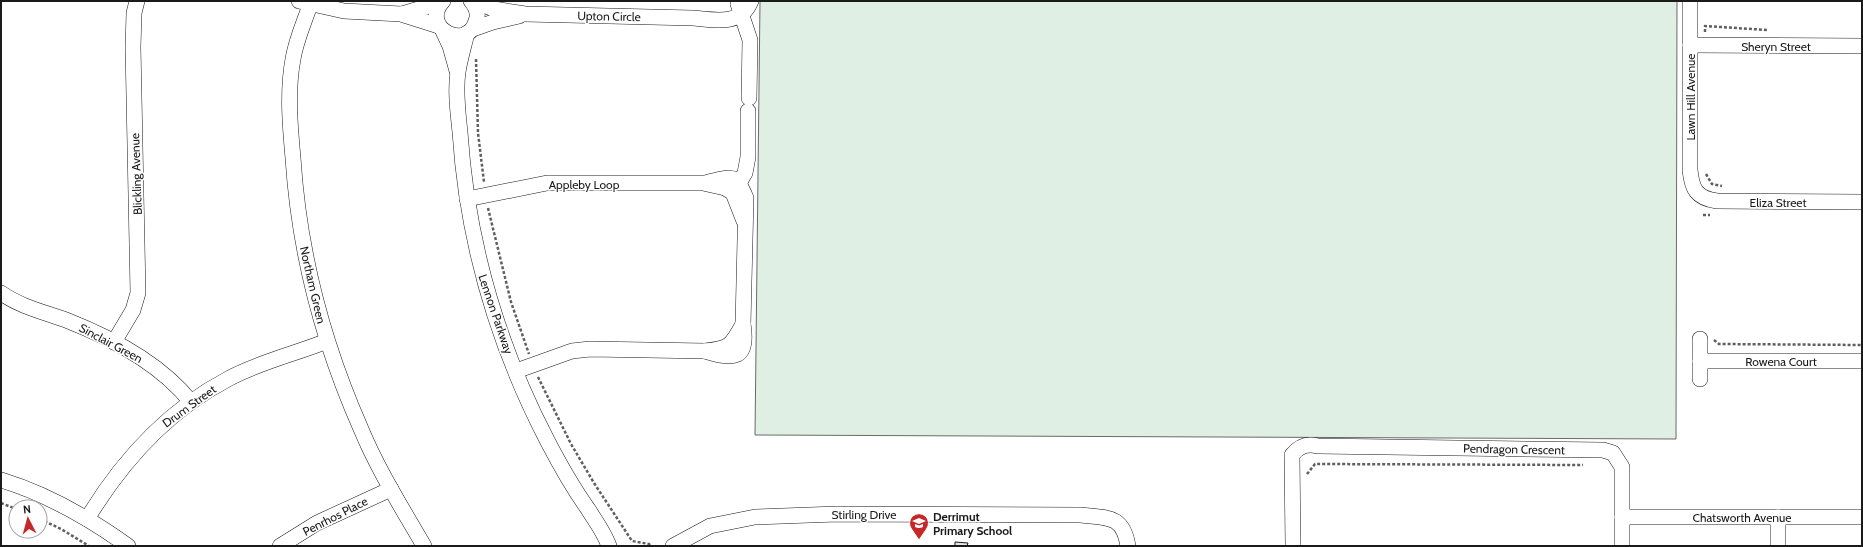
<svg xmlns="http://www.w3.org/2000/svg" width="1863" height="547" font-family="Cabin,sans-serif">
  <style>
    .green { fill: #e0efe3; stroke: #6a6a6a }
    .building { fill: #e6e6e6; stroke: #1a1a1a }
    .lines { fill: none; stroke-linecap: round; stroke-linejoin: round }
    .minor-casing { stroke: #1a1a1a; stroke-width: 16 }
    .path { stroke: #5f5f5f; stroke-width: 2.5; stroke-dasharray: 3 2; stroke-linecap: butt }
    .minor { stroke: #fff; stroke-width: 15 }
    .labels { text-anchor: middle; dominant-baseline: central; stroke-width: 3; stroke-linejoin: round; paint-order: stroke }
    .street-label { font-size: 12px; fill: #1a1a1a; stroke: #fff }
    .poi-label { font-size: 12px; font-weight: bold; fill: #1a1a1a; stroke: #fff; text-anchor: start }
  </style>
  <rect width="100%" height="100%" fill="#fff"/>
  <!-- green -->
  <path class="green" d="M760,1h917l-1,438 -921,-4z"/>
  <!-- building -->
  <path class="building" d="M955,542l13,1 -1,3h-12z"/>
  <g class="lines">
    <!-- minor casing -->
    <g class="minor-casing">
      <g id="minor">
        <path d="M299,1l45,10 57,3 38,12"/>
        <path d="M443,1c-24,26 24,52 33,20 3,-7 0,-14 -5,-20"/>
        <path d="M473,1l21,8 31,5 168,4c22,2 48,8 58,-17"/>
        <path d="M1690,1v169c2,19 6,28 27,31l145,1"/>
        <path d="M738,4l12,36 -1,58"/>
        <path d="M310,5c-6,18 -14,35 -17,54 -6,32 -3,67 0,99 6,94 30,185 68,271 17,41 41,79 63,117"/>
        <path d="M402,14l40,-12"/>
        <path d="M473,29l20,-7 26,-6"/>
        <path d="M443,31l7,15 7,25"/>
        <path d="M467,33c-3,13 -7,26 -9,39 -3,19 0,41 2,60 7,108 38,214 88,310 12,23 25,46 40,67 8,13 16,23 21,37"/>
        <path d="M1690,45l172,1"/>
        <path d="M735,190l10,-17 3,-16v-46"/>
        <path d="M467,199l80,-16h156l22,5 8,5 11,28"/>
        <path d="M1,293c20,14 43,19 65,27 46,18 94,43 125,82"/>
        <path d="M1700,339v40"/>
        <path d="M114,342l19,-32 5,-17 -5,-246 1,-34 3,-12"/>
        <path d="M705,351c29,9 44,9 38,-27l3,-126c-10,-24 -13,-22 -38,-16"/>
        <path d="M1700,361h162"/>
        <path d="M516,371l56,-20 18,-2 115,2c25,-3 26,-5 38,-27"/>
        <path d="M1,480c46,14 88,38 127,66"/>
        <path d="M1622,517h240"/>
        <path d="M1778,517v29"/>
        <path d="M87,519c35,-58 80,-108 141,-140 31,-17 67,-25 99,-38"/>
        <path d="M280,546l37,-23 74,-34"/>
        <path d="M673,546l37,-20 45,-9 82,-3 244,1c27,3 42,0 47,31"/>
        <path d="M1293,546l-1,-91c7,-9 15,-12 26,-9l285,4 10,3 9,14v79"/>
      </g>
    </g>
    <!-- path -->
    <g class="path">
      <path d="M1705,32v-6l62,4"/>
      <path d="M476,59l2,74 6,49"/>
      <path d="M1706,174l6,10 10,2"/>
      <path d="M488,208l23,94 18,52"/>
      <path d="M1703,215h7"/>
      <path d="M1714,340l5,4 143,1"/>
      <path d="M538,377l33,67 23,39 38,58 17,3 2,2"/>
      <path d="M1307,474l8,-10 268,1"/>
      <path d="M1,503l15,6"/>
      <path d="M40,519l21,10 28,17"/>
    </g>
    <!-- minor -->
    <use href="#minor" class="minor"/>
  </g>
  <!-- icons -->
  <defs>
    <g id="school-pin" transform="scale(1)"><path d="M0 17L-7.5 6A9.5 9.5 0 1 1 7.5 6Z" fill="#c62828" stroke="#fff"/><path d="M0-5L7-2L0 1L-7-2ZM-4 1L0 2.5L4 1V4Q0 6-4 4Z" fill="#fff"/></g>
  </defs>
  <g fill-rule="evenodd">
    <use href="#school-pin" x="919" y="523"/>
  </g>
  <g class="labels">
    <!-- street labels -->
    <g class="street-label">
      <text transform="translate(609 16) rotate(1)">Upton Circle</text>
      <text x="1776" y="46">Sheryn Street</text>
      <text transform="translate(1690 97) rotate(-90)">Lawn Hill Avenue</text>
      <text transform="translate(136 174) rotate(-92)">Blickling Avenue</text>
      <text x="584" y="184">Appleby Loop</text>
      <text x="1778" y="202">Eliza Street</text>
      <text transform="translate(313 285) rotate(77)">Northam Green</text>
      <text transform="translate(496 314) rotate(71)">Lennon Parkway</text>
      <text transform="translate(111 343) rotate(28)">Sinclair Green</text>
      <text x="1781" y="361">Rowena Court</text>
      <text transform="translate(189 406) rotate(-36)">Drum Street</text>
      <text transform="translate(1514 449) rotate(1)">Pendragon Crescent</text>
      <text x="864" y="514">Stirling Drive</text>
      <text transform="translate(335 516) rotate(-27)">Penrhos Place</text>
      <text x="1742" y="517">Chatsworth Avenue</text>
    </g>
    <!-- poi labels -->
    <g class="poi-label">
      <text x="933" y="516">Derrimut<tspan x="933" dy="14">Primary School</tspan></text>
    </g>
  </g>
  <!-- border -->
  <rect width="1863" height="547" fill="none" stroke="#1a1a1a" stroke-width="4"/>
  <!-- north arrow -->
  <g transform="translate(28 519) rotate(354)"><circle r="19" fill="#ffffff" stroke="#a3a3a3"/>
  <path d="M0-3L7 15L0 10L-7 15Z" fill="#c62828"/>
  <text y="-6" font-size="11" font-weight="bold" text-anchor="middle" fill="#1a1a1a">N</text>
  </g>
</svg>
